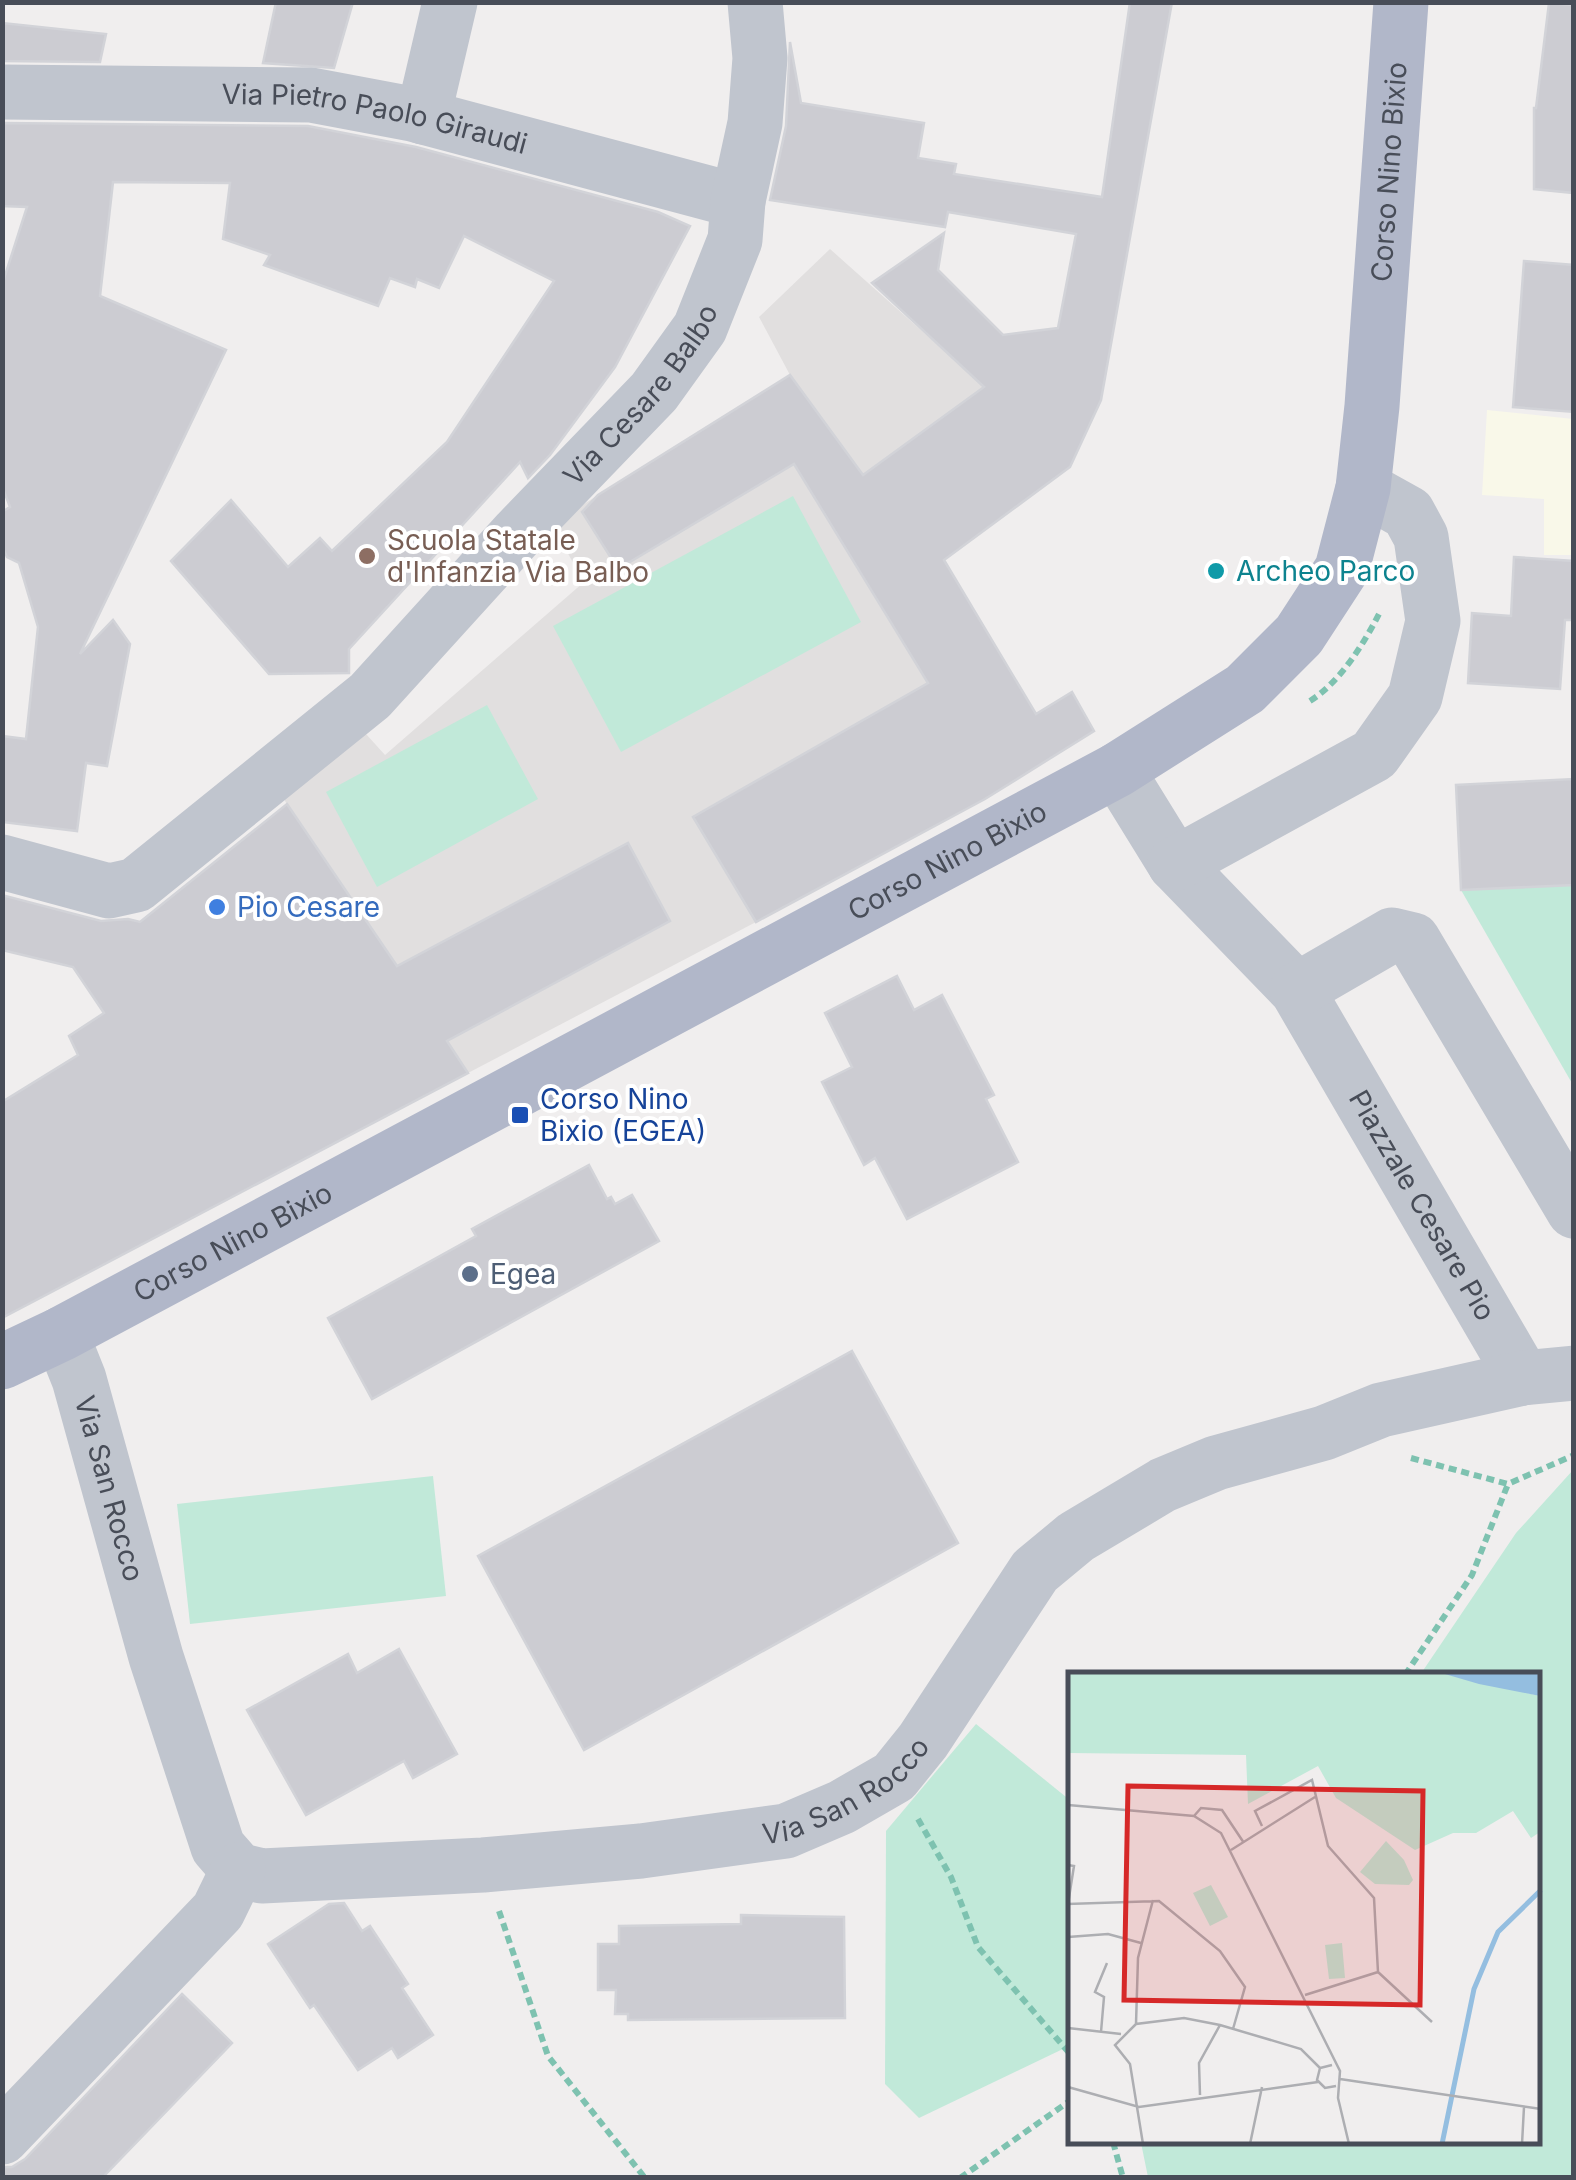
<svg xmlns="http://www.w3.org/2000/svg" width="1576" height="2180" font-family="Inter,sans-serif">
  <style>
    .commercial { fill: #f9f8e9 }
    .education { fill: #e1dfdf }
    .green { fill: #c1e9d9 }
    .building { fill: #ccccd2; stroke: #d2d3d8; stroke-width: 2.5 }
    .lines { fill: none; stroke-linecap: round; stroke-linejoin: round }
    .path { stroke: #7ec2b0; stroke-width: 6; stroke-dasharray: 8 5; stroke-linecap: butt }
    .minor { stroke: #c0c5ce; stroke-width: 55 }
    .major { stroke: #b1b7c9; stroke-width: 55 }
    .education-dot { fill: #8d6e63; stroke: #fff; stroke-width: 4 }
    .culture-dot { fill: #0f9aa8; stroke: #fff; stroke-width: 4 }
    .shop-dot { fill: #3f7fe0; stroke: #fff; stroke-width: 4 }
    .transit-dot { fill: #1a4fb4; stroke: #fff; stroke-width: 4 }
    .service-dot { fill: #5c6f8a; stroke: #fff; stroke-width: 4 }
    .labels { text-anchor: middle; dominant-baseline: central; stroke-width: 8; stroke-linejoin: round; paint-order: stroke }
    .street-label { font-size: 28px; fill: #484d58; stroke: #fff }
    .education-label { font-size: 28px; fill: #785e54; stroke: #fff; text-anchor: start }
    .culture-label { font-size: 28px; fill: #0d838f; stroke: #fff; text-anchor: start }
    .shop-label { font-size: 28px; fill: #366cbe; stroke: #fff; text-anchor: start }
    .transit-label { font-size: 28px; fill: #164399; stroke: #fff; text-anchor: start }
    .service-label { font-size: 28px; fill: #4e5e75; stroke: #fff; text-anchor: start }
    .inset-river { fill: none; stroke: #94bee0; stroke-width: 5 }
    .inset-road { fill: none; stroke: #adaeb2; stroke-width: 2.5 }
    .view { fill: #d62828; fill-opacity: 0.15; stroke: #d62828; stroke-width: 5 }
    .inset-edge { fill: none; stroke: #484d58; stroke-width: 5 }
  </style>
  <rect width="100%" height="100%" fill="#f0eeee"/>
  <!-- commercial -->
  <path class="commercial" d="M1487,410l86,9v136h-29v-56l-62,-4z"/>
  <!-- education -->
  <path class="education" d="M830,249l138,123 23,-14 79,109 -126,93 92,154 58,17 -338,191 -288,151 -185,-275 83,-64 19,21 199,-173 -31,-55 15,-13 222,-139 -31,-58z"/>
  <!-- green -->
  <g class="green">
    <path d="M793,496l68,126 -240,130 -68,-126z"/>
    <path d="M487,705l51,94 -161,88 -51,-95z"/>
    <path d="M1573,885v200l-112,-195z"/>
    <path d="M1573,1470v707h-425l-7,-34 397,-1v-467h-118l96,-142z"/>
    <path d="M433,1476l13,120 -256,28 -13,-120z"/>
    <path d="M976,1724l95,77v241l-6,6 -146,70 -34,-34 1,-253z"/>
  </g>
  <!-- building -->
  <g class="building">
    <path d="M276,2h77l-19,66 -71,-5z"/>
    <path d="M1130,2h42l-71,398 -31,67 -126,93 92,154 36,-22 22,39 -109,68 -229,123 -63,-105 235,-134 -134,-219 -176,105 -36,-57 16,-17 192,-120 73,100 121,-88 -112,-104 72,-50 -6,37 65,65 55,-7 18,-94 -128,-22 -3,15 -175,-27 16,-74 4,-84 11,61 123,20 -6,35 38,6 -2,10 148,23z"/>
    <path d="M1549,3l25,2v188l-40,-4v-81h2z"/>
    <path d="M2,23l104,11 -6,28 -98,-1z"/>
    <path d="M2,123l306,3 108,21 242,65 32,14 -75,141 -65,88 -22,23 -8,-16 -171,187v24l-80,1 -98,-113 60,-61 57,67 32,-29 12,13 115,-109 107,-161 -90,-45 -25,52 -22,-9 -2,8 -25,-9 -12,28 -114,-41 6,-10 -47,-16 7,-56 -117,-1 -13,114 126,54 -146,304 33,-34 17,24 -23,122 -21,-3 -9,68 -75,-9v-86l24,3 12,-112 -19,-64 -12,-6 -5,-11v-34l8,-5 -8,-21v-201l25,-78 -25,-1z"/>
    <path d="M1524,261l50,4v147l-61,-5z"/>
    <path d="M1514,557l60,4v59h-9l-5,69 -92,-6 4,-70 39,3z"/>
    <path d="M1574,779v106l-113,5 -5,-105z"/>
    <path d="M287,804l110,162 231,-123 42,78 -223,120 21,32 -466,245v-216l76,-47 -9,-19 35,-23 -31,-46 -71,-17v-55l99,26 27,-2 12,3z"/>
    <path d="M897,976l17,34 28,-15 52,100 -8,4 32,63 -111,57 -32,-61 -11,7 -42,-83 30,-15 -27,-54z"/>
    <path d="M589,1165l18,34 4,-2 4,7 17,-9 27,46 -287,158 -44,-81 148,-82 -4,-7z"/>
    <path d="M852,1351l106,192 -374,207 -106,-194z"/>
    <path d="M399,1649l58,105 -44,24 -9,-17 -98,54 -59,-105 101,-56 9,19z"/>
    <path d="M344,1903l18,28 8,-5 38,58 -6,4 31,47 -35,23 -6,-10 -34,22 -44,-65 -4,3 -42,-64 61,-40z"/>
    <path d="M741,1915l103,2 1,101 -217,2v-6h-13l1,-24h-18v-46h21v-18l122,-2z"/>
    <path d="M182,1994l50,49 -130,135h-100v-11h10l13,-8z"/>
  </g>
  <g class="lines">
    <!-- path -->
    <g class="path">
      <path d="M1310,701c30,-19 53,-56 69,-87"/>
      <path d="M1411,1458l97,26 66,-29"/>
      <path d="M1405,1675l67,-100 36,-91"/>
      <path d="M918,1819l33,58 27,70 93,108"/>
      <path d="M499,1911l49,145 97,122"/>
      <path d="M1113,2142l10,36"/>
      <path d="M960,2178l111,-78"/>
    </g>
    <!-- minor -->
    <g class="minor">
      <path id="s1" d="M2,92l309,3 101,19 326,87"/>
      <path d="M423,117l27,-115"/>
      <path id="s2" d="M1117,770l58,94 122,126 226,388"/>
      <path id="s3" d="M2,862l107,29 27,-6 234,-189 148,-163 136,-141 46,-64 35,-88 3,-39 17,-78 5,-65 -5,-56"/>
      <path d="M1175,864l199,-109 41,-58 18,-76 -12,-84 -13,-24 -45,-25"/>
      <path d="M1297,990l95,-55 21,5 161,271"/>
      <path id="s4" d="M61,1334l18,45 77,278 62,190 20,23 24,6 221,-11 158,-14 145,-20 56,-24 52,-30 29,-36 112,-170 41,-34 87,-52 53,-22 108,-30 57,-23 142,-32 51,-5"/>
      <path d="M2,2137l216,-226 20,-41"/>
    </g>
    <!-- major -->
    <path class="major" id="s5" d="M2,1362l59,-28 1056,-564 128,-81 54,-54 43,-66 21,-81 9,-82 29,-404"/>
  </g>
  <!-- markers -->
  <circle class="education-dot" cx="367" cy="556" r="10"/>
  <circle class="culture-dot" cx="1216" cy="571" r="10"/>
  <circle class="shop-dot" cx="217" cy="907" r="10"/>
  <rect class="transit-dot" x="510" y="1105" width="20" height="20" rx="5"/>
  <circle class="service-dot" cx="470" cy="1274" r="10"/>
  <g class="labels">
    <!-- street labels -->
    <g class="street-label">
      <text stroke="none"><textPath href="#s1" startOffset="375">Via Pietro Paolo Giraudi</textPath></text>
      <text stroke="none"><textPath href="#s5" startOffset="1970">Corso Nino Bixio</textPath></text>
      <text stroke="none"><textPath href="#s3" startOffset="845">Via Cesare Balbo</textPath></text>
      <text stroke="none"><textPath href="#s5" startOffset="1070">Corso Nino Bixio</textPath></text>
      <text stroke="none"><textPath href="#s2" startOffset="535">Piazzale Cesare Pio</textPath></text>
      <text stroke="none"><textPath href="#s5" startOffset="260">Corso Nino Bixio</textPath></text>
      <text stroke="none"><textPath href="#s4" startOffset="162">Via San Rocco</textPath></text>
      <text stroke="none"><textPath href="#s4" startOffset="1190">Via San Rocco</textPath></text>
    </g>
    <!-- education labels -->
    <g class="education-label">
      <text x="387" y="540">Scuola Statale<tspan x="387" dy="32">d'Infanzia Via Balbo</tspan></text>
    </g>
    <!-- culture labels -->
    <g class="culture-label">
      <text x="1236" y="571">Archeo Parco</text>
    </g>
    <!-- shop labels -->
    <g class="shop-label">
      <text x="237" y="907">Pio Cesare</text>
    </g>
    <!-- transit labels -->
    <g class="transit-label">
      <text x="540" y="1099">Corso Nino<tspan x="540" dy="32">Bixio (EGEA)</tspan></text>
    </g>
    <!-- service labels -->
    <g class="service-label">
      <text x="490" y="1274">Egea</text>
    </g>
  </g>
  <!-- overview -->
  <g transform="translate(1068 1672)">
    <rect width="472" height="472" fill="#f0eeee"/>
    <path d="M0,0h370l102,24v136l-9,6 -18,-27 -37,22h-23l-38,17 -79,-52 -18,-32 -70,38 -2,-49 -178,-2zM318,169l18,19 9,20 -4,5 -34,-1 -15,-12zM143,213l17,32 -18,9 -17,-33zM274,271l3,35 -16,1 -4,-34z" fill="#c1e9d9"/>
    <path d="M370,0h102v24l-61,-12z" fill="#94bee0"/>
    <path class="inset-river" d="M374,472l32,-155 24,-57 43,-42"/>
    <path class="inset-road" d="M0,133l126,11 27,17 119,238 -2,27 11,46M126,144l7,-8 21,2 22,33M194,154l-7,-15 57,-31 16,66 46,52 4,74 -73,23M163,178l84,-53M0,193l6,1 -6,38 91,-3 61,50 25,36 -12,42M0,265l40,-3 33,9M310,300l54,50M68,352l2,-66 15,-58M0,356l53,6M33,360l3,-35 -9,-5 12,-29M264,393l-12,3 -3,12 8,8 11,-2M272,407l201,30M0,415l71,20 179,-25M132,423l-1,-32 21,-38M75,472l-13,-80 -15,-19 21,-21 48,-6 36,7 81,24 19,19M182,472l12,-57M454,472l2,-37"/>
    <path class="view" d="M60,114l295,5 -3,214 -296,-5z"/>
    <rect width="472" height="472" class="inset-edge"/>
  </g>
  <!-- border -->
  <rect width="1576" height="2180" fill="none" stroke="#484d58" stroke-width="10"/>
</svg>
